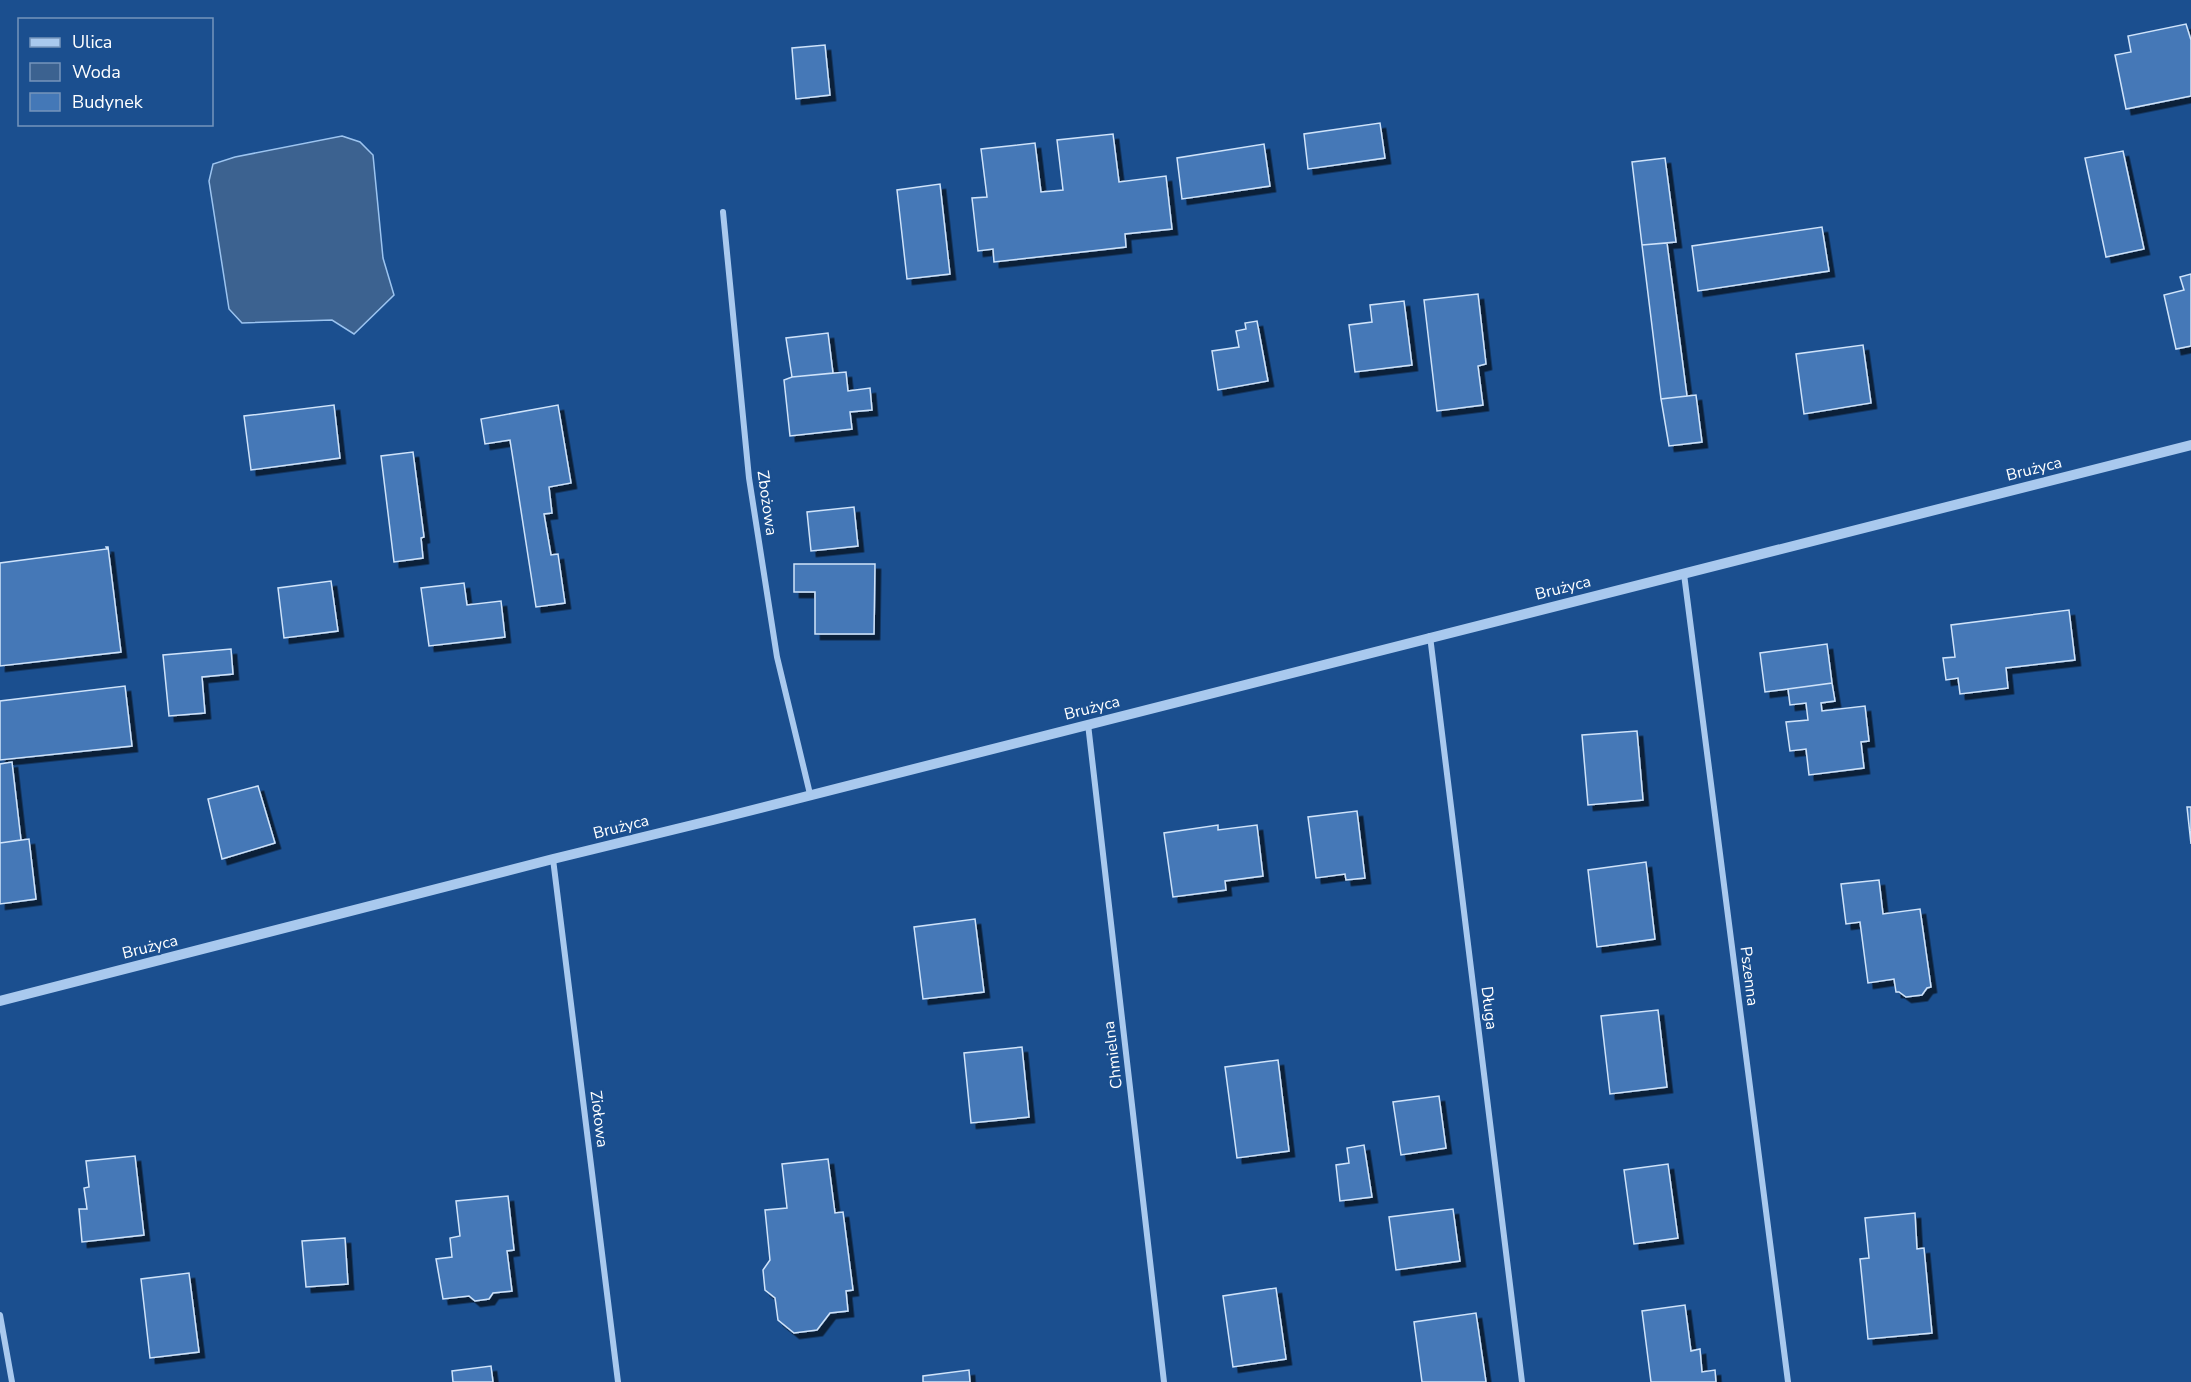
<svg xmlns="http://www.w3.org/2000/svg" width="2191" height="1382" viewBox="0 0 2191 1382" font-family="'Nunito Sans',sans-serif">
	<defs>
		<filter id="shadow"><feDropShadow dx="5.5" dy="5.5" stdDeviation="0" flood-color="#0009"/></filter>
	</defs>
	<rect width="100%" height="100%" fill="#1b4f8f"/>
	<path fill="#3c6290" stroke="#9cc4f0" stroke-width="1.5" d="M342,136L360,142L373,155L383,258L394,295L354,334L332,320L242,323L229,309L209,181L213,164L235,157Z"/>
	<path fill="#4478b7" stroke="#cfe3fa" stroke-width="1.5" filter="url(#shadow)" d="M2186,24L2191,40V96L2126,109L2115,55L2131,52L2128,36Z
		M825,45L830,95L796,99L792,48Z
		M1380,123L1385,158L1308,169L1304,134Z
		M1113,134L1119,182L1166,176L1172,229L1125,234L1126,247L994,262L993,249L978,251L972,198L987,197L981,149L1035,143L1041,192L1063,190L1057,140Z
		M1264,144L1270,186L1182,199L1177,158Z
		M2123,151L2144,249L2106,257L2085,158Z
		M1665,158L1676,242L1642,245L1632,162Z
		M940,184L950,274L907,279L897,190Z
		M1822,227L1829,271L1698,291L1692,246Z
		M1667,243L1687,396L1661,399L1642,245Z
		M2191,274V346L2176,349L2164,295L2184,290L2180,277Z
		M1478,294L1486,364L1478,366L1483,405L1437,411L1424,300Z
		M1404,301L1412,365L1355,372L1349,325L1372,322L1370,305Z
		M1257,321L1268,381L1218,390L1212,351L1239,347L1236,331L1246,329L1245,323Z
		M828,333L833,373L792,377L786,338Z
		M1863,345L1871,403L1804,414L1796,354Z
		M846,372L848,391L870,388L872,410L850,412L852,429L790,436L784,380L792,377Z
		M1696,395L1702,442L1669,446L1661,399Z
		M334,405L340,458L251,470L244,416Z
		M558,405L571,483L549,487L552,513L544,514L551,555L558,554L565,603L536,607L510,440L485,444L481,419Z
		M413,452L424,537L421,538L423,558L394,562L381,456Z
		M854,507L858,546L811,551L807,512Z
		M106,547H108L121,652L0,666V563L107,549Z
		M794,564H875L874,634H815V592H794Z
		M331,581L338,631L284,638L278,588Z
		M464,583L467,605L501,601L505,637L429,646L421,588Z
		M2069,610L2075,660L2006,668L2008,688L1960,694L1958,678L1946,680L1943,658L1955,657L1951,625Z
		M1827,644L1832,683L1765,692L1760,653Z
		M231,649L233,674L202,677L205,713L169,716L163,655Z
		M1832,683L1835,701L1821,703L1822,711L1865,706L1869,741L1861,742L1864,768L1809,775L1806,749L1790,751L1786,722L1808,720L1806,703L1790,705L1788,689Z
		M125,686L132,746L0,760V701Z
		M1637,731L1643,800L1588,805L1582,735Z
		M12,762L21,840L0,843V764Z
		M258,786L275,843L222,859L208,799Z
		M2187,807H2191V844Z
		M1357,811L1365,878L1346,880L1345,874L1316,878L1308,817Z
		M1218,825V830L1257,825L1263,876L1225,881L1226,890L1173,897L1164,833Z
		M29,839L36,899L0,904V843Z
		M1646,862L1655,939L1597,947L1588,870Z
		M1879,880L1883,914L1920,909L1931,987L1927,988L1922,995L1906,997L1899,992H1896L1894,979L1868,983L1860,922L1846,924L1841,884Z
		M975,919L984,992L923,999L914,927Z
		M1658,1010L1667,1087L1610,1094L1601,1016Z
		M1022,1047L1029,1117L971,1123L964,1053Z
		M1278,1060L1289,1151L1237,1158L1225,1067Z
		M1439,1096L1446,1148L1401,1155L1393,1102Z
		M1364,1145L1372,1197L1340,1201L1336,1165L1349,1163L1347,1148Z
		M135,1156L144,1235L82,1242L79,1209H87L84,1188L89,1187L86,1161Z
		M828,1159L835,1213L843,1212L853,1290L846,1291L848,1311L830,1313L817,1330L794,1333L778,1320L775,1298L765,1290L763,1270L770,1260L765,1210L787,1208L782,1164Z
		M1668,1164L1678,1238L1634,1244L1624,1170Z
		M508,1196L514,1250L507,1251L512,1291L493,1293L489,1299L475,1301L469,1296L443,1299L436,1259L452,1257L450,1238L460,1236L456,1201Z
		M1453,1209L1460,1261L1396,1270L1389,1217Z
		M1915,1213L1917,1249L1924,1248L1932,1333L1868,1339L1860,1259L1869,1258L1865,1218Z
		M345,1238L348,1284L306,1287L302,1241Z
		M189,1273L199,1352L150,1358L141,1279Z
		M1276,1288L1286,1359L1233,1367L1223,1296Z
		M1685,1305L1691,1351L1700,1349L1702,1372L1715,1370L1716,1382H1651L1642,1311Z
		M1476,1313L1486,1382H1422L1414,1322Z
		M491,1366L493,1382H453L452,1371Z
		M969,1370L970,1382H923V1376Z"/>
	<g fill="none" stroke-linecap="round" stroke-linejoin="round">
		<path stroke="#a9c9ee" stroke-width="6" d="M723,212L749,478L777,657L810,794
			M1684,574L1788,1382
			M1430,636L1522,1382
			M1088,724L1164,1382
			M553,859L618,1382
			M0,1315L12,1382"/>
		<path stroke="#a9c9ee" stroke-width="10" d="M0,1001L553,859L713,820L2191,445"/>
	</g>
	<g text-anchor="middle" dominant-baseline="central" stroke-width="4.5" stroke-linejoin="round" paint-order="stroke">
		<g font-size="16" fill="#fff" stroke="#1b4f8f">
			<text transform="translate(2034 469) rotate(-14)">Brużyca</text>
			<text transform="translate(767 503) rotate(82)">Zbożowa</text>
			<text transform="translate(1563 588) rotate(-14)">Brużyca</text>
			<text transform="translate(1092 708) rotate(-14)">Brużyca</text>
			<text transform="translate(621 827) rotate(-14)">Brużyca</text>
			<text transform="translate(150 947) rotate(-14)">Brużyca</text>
			<text transform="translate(1749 976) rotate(83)">Pszenna</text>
			<text transform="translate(1489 1008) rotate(83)">Długa</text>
			<text transform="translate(1113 1055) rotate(-97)">Chmielna</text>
			<text transform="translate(599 1119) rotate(83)">Ziołowa</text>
		</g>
	</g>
	<rect x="18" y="18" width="195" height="108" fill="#1b4f8f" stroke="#7695bc" stroke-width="1.5"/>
	<rect x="30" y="38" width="30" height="9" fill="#a9c9ee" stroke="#7695bc" stroke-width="1.5"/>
	<text x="72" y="48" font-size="18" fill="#ffffff">Ulica</text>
	<rect x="30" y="63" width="30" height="18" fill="#3c6290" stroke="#7695bc" stroke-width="1.5"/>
	<text x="72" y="78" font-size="18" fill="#ffffff">Woda</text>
	<rect x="30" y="93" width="30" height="18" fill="#4478b7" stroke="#7695bc" stroke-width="1.5"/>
	<text x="72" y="108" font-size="18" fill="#ffffff">Budynek</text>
</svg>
